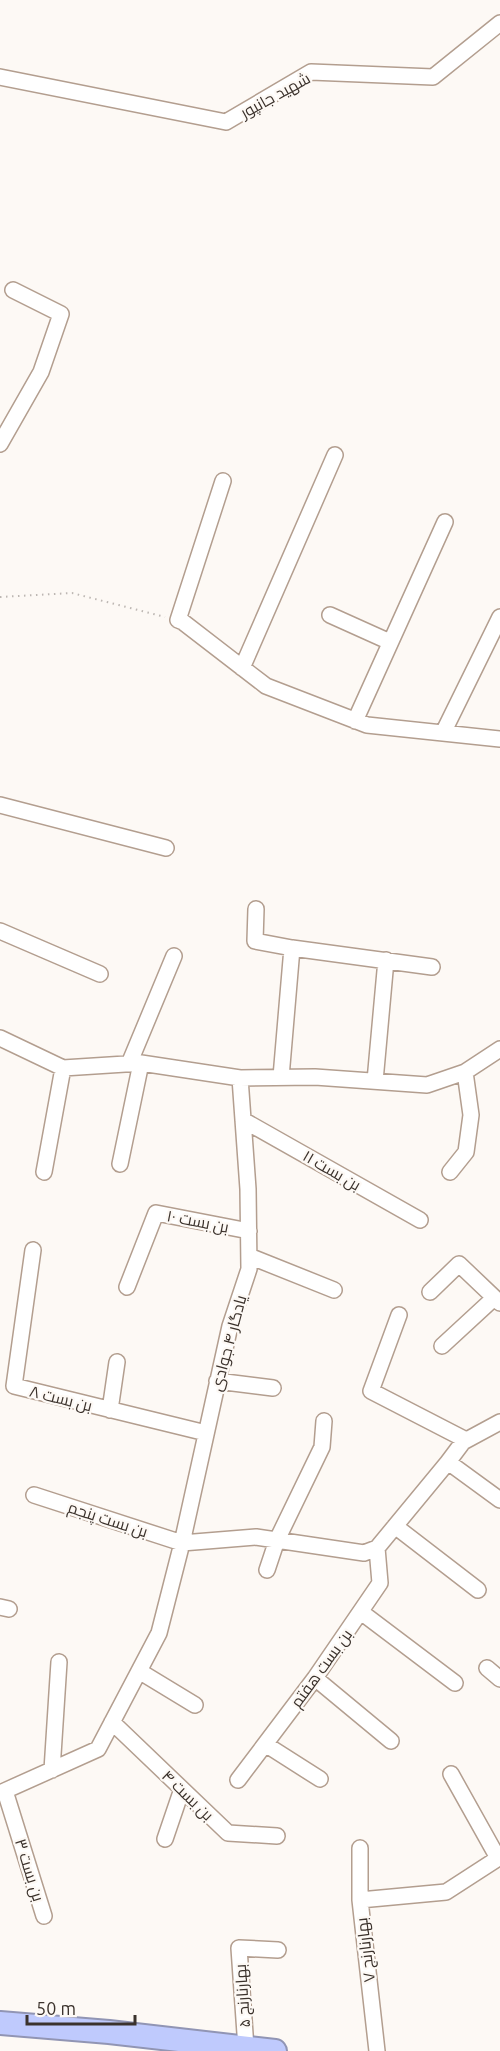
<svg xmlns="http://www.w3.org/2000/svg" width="500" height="2051" viewBox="0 0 500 2051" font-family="Ubuntu,Cairo,sans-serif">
	<rect width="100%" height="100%" fill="#fdf9f5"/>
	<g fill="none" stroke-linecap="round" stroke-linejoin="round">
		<defs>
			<path id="minor" d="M0,77L226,122L311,72L433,77L500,23
				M0,444L41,372L61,314L13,290
				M330,615L390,642
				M178,620L183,622L266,686L367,725L500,739
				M178,620L223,481
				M242,668L335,455
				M355,721L445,522
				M443,733L500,617
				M0,805L166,848
				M256,909L255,941L292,948L432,967
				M0,931L100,974
				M0,1038L63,1068L141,1063L240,1078
				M129,1064L174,956
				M281,1077L292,948
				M375,1081L386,960
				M243,1120L420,1220
				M120,1164L141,1063
				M44,1172L63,1068
				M450,1172L466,1152L471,1115L465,1072
				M33,1250L14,1386L206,1433
				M249,1256L334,1290
				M127,1287L156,1213L249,1231
				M430,1292L459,1264L500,1303
				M399,1315L371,1391L466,1440
				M442,1346L494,1298
				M217,1381L273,1388
				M110,1410L117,1362
				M500,1422L463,1442L448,1462L500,1500
				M34,1495L182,1543L256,1537L364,1553L377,1548L448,1462
				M395,1526L478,1590
				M267,1570L277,1540L322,1447L324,1421
				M0,1607L9,1609
				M361,1612L455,1683
				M487,1668L500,1679
				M139,1671L195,1705
				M315,1678L391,1741
				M112,1722L228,1833L277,1836
				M265,1744L320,1779
				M52,1770L59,1662
				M451,1774L498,1858
				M238,1780L315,1678L380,1583L377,1548
				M5,1791L44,1916
				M0,1793L98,1749L159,1633L182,1543L230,1326L249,1269L248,1189L240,1078L315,1077L427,1085L465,1072L500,1049
				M165,1839L182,1789
				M360,1848V1900L377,2051
				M360,1900L446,1892L500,1857
				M246,2048L239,1948L278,1950"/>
			<path id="highway" d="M0,2023L109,2032L275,2051"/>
		</defs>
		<use href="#minor" stroke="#b39e8f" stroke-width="18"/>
		<use href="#highway" stroke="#9195b4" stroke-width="26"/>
		<path stroke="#bdb7b3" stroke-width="2" stroke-dasharray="1.5 4.5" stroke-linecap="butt" d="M0,597L72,593L165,617"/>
		<use href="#minor" stroke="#fff" stroke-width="15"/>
		<use href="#highway" stroke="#bfcafd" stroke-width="22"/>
	</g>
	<g text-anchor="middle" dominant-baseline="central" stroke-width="4.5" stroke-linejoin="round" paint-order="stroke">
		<g font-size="16" fill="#3b322c" stroke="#fdf9f5">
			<text transform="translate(275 95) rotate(-29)">شهید جانپور</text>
			<text transform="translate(332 1170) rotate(30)">بن بست ۱۱</text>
			<text transform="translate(198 1221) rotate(11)">بن بست ۱۰</text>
			<text transform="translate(228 1343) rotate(-75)">یادگار ۴ جوادی</text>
			<text transform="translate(61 1398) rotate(14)">بن بست ۸</text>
			<text transform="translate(108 1519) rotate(18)">بن بست پنجم</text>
			<text transform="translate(321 1668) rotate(-54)">بن بست هفتم</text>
			<text transform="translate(188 1795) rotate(44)">بن بست ۴</text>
			<text transform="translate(30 1870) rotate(73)">بن بست ۳</text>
			<text transform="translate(365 1950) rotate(-97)">بهارنارنج ۷</text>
			<text transform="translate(242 1996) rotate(-94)">بهارنارنج ۵</text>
		</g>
	</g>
	<path d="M27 2015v9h108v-9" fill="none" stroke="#3b322c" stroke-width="3"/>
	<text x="36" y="2015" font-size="18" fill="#3b322c" stroke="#fdf9f5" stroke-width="4.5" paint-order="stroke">50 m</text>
</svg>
